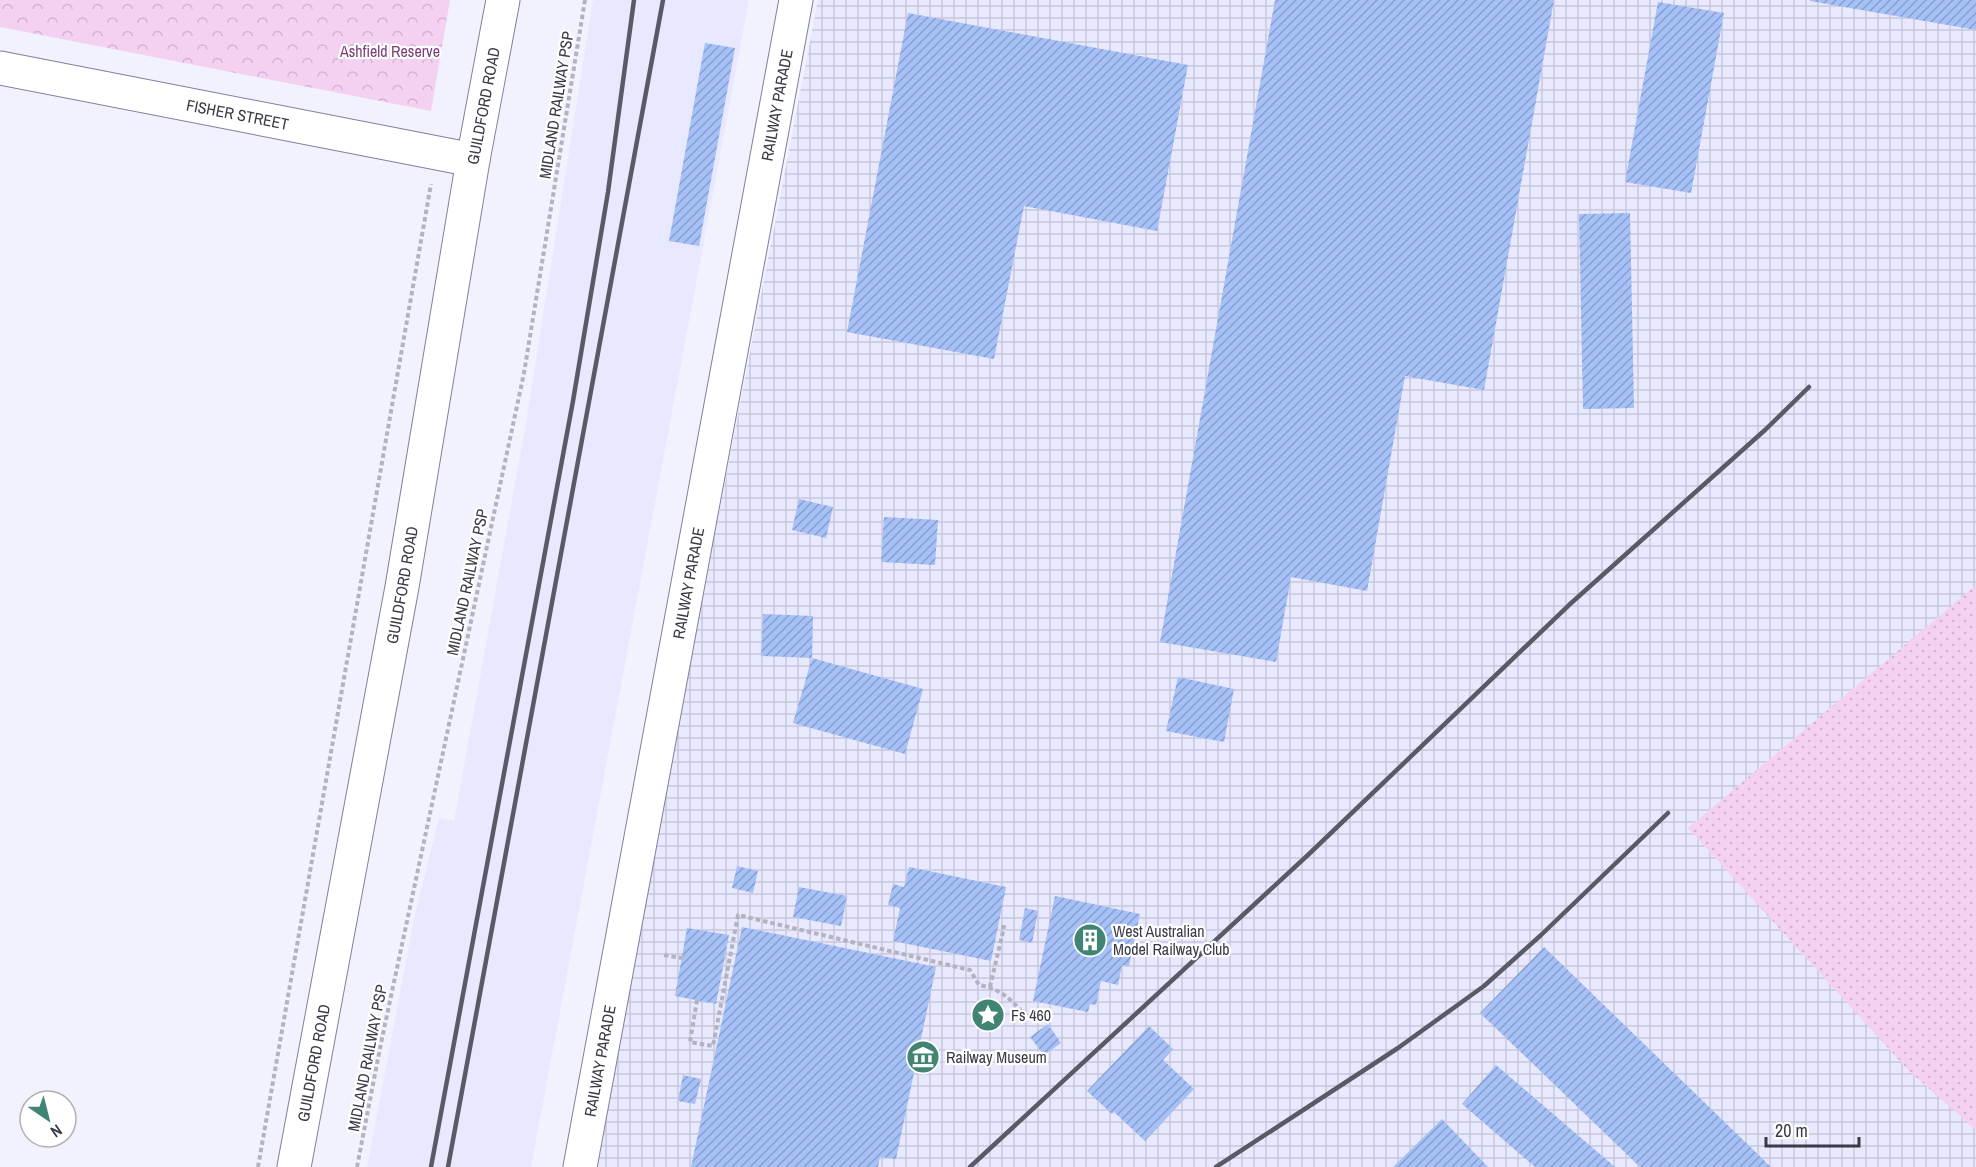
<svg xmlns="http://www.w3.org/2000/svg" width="1976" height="1167" viewBox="0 0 1976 1167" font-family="'Archivo Narrow',sans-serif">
	<defs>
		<pattern id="industrial-grid" width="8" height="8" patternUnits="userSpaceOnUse" patternTransform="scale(1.5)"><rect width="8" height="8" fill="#e8e8ff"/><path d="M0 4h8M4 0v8" fill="none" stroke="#c8c8dc"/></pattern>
		<pattern id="grass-dots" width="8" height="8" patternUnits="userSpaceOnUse" patternTransform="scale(1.5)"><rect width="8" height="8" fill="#f4d1f0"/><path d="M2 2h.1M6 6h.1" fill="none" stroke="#d2b4cf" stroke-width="1.8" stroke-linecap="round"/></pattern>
		<pattern id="forest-crowns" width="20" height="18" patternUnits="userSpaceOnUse" patternTransform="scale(1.5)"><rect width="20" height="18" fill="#f4d1f0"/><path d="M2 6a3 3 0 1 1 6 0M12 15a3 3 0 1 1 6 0" fill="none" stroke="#d2b4cf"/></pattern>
		<pattern id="building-hatch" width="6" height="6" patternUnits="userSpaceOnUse" patternTransform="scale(1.5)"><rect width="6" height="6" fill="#a6c1f8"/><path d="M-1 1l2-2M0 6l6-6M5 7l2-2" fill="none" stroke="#889ecb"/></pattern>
	</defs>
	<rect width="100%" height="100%" fill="#f2f2ff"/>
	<path fill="#e8e8ff" d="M593,0H749L531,1167H367L414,919L439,818L454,821L526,423Z"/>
	<path fill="url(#industrial-grid)" d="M818,0H1976V1167H593Z"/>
	<path fill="url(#grass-dots)" d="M1976,585V1130L1908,1070L1688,828Z"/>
	<path fill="url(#forest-crowns)" d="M0,0H450L431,111L0,27Z"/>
	<path fill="url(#building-hatch)" d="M1275,0H1554L1484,390L1405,376L1367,591L1291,577L1276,662L1160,642Z
		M1810,0H1976V30L1810,1Z
		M1658,2L1724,13L1691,193L1625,182Z
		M908,13L1188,65L1157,231L1024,206L994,359L847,332Z
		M705,43L735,48L699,246L669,241Z
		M1630,213L1634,408L1583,409L1579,214Z
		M799,499L833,507L826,538L792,530Z
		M884,517L938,520L935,565L881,562Z
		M763,614L813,616L812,658L761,656Z
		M812,658L923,689L905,754L793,723Z
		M1178,677L1234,689L1224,742L1166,731Z
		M737,866L758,871L753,893L732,888Z
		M909,867L1006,887L991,961L893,941L900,908L888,905L893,884L904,887Z
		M799,887L847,896L841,926L793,917Z
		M1055,896L1140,914L1129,966L1122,965L1118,985L1101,981L1096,1005L1090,1004L1088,1012L1033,1001Z
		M1025,908L1038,911L1032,943L1019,940Z
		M742,927L936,967L896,1159L880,1157L878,1167H691Z
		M687,928L729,935L716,1004L675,996Z
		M1544,947L1771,1167H1640L1480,1013Z
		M1048,1024L1061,1043L1044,1055L1030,1037Z
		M1149,1026L1173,1049L1163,1060L1194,1089L1145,1141L1114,1112L1112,1114L1087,1091Z
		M1496,1065L1615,1167H1535L1462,1104Z
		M683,1075L701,1079L695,1104L678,1101Z
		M1442,1119L1488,1167H1393Z"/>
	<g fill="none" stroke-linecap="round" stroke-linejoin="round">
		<defs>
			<g id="minor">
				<path id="s1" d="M0,68L473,160"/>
				<path id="s2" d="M580,1167L796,0"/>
			</g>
			<g id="highway">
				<path id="s3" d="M294,1167L402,587L473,160L503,0"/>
			</g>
		</defs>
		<use href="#minor" stroke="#807f9b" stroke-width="35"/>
		<use href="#highway" stroke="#807f9b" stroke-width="35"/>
		<path stroke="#b3b3c0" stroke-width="4" stroke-dasharray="4.5 3" stroke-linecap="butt" d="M664,955L682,958
			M990,987L1004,927H998
			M697,1000L690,1042L713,1046L738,915L970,970L979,985C998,988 1010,998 1022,1012
			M258,1167L431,184
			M357,1167L381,1043L524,373L585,0"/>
		<use href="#minor" stroke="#fff" stroke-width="33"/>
		<use href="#highway" stroke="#fff" stroke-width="33"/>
		<path stroke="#5a5a67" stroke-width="4.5" d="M431,1167L573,401L608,192L634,0
			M448,1167L663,0
			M970,1167L1309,854L1569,605L1765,430L1809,387
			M1216,1167L1398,1048L1484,986L1540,936L1668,813"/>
	</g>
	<defs>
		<symbol id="building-disc" viewBox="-11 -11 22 22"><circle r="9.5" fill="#428474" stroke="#fff"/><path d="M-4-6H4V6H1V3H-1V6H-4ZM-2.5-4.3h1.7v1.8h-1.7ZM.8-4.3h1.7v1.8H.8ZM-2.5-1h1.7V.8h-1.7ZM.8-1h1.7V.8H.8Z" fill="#fff"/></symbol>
		<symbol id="sight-disc" viewBox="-11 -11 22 22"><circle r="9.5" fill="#428474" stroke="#fff"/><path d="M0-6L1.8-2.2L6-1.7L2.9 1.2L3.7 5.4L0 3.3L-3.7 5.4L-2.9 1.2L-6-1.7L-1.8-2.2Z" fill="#fff"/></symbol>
		<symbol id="museum-disc" viewBox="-11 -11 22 22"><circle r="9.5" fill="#428474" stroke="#fff"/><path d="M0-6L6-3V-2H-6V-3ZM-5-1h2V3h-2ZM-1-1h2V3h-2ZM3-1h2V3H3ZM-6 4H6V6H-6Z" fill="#fff"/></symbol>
	</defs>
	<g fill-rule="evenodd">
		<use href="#building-disc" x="1071" y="921" width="38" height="38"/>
		<use href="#sight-disc" x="969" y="996" width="38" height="38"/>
		<use href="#museum-disc" x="904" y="1038" width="38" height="38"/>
	</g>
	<g text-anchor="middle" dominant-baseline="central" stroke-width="4.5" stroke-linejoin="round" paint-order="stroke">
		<g font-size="16" fill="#7a3e76" stroke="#fff">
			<text x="390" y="51">Ashfield Reserve</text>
		</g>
		<g font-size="16" fill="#3a3a46" stroke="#fff">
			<text stroke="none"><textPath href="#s3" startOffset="1078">GUILDFORD ROAD</textPath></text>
			<text transform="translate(556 105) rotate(-81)">MIDLAND RAILWAY PSP</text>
			<text stroke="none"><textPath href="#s2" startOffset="1080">RAILWAY PARADE</textPath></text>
			<text stroke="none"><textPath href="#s1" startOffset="242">FISHER STREET</textPath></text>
			<text transform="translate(467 582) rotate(-78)">MIDLAND RAILWAY PSP</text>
			<text stroke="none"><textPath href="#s3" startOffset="592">GUILDFORD ROAD</textPath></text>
			<text stroke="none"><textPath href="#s2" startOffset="594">RAILWAY PARADE</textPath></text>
			<text transform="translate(367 1058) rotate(-79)">MIDLAND RAILWAY PSP</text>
			<text stroke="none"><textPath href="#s2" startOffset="108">RAILWAY PARADE</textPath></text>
			<text stroke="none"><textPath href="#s3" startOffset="106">GUILDFORD ROAD</textPath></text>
		</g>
		<g font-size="16" fill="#3a3a46" stroke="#fff" text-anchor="start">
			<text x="1113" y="931">West Australian<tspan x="1113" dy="18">Model Railway Club</tspan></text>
			<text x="1011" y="1015">Fs 460</text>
			<text x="946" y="1057">Railway Museum</text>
		</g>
	</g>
	<g transform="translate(48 1119) rotate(145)"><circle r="28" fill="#ffffff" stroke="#b0b0b5" stroke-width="1.5"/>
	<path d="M0-4.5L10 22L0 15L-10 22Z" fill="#428474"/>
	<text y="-9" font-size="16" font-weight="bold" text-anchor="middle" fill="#3a3a46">N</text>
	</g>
	<path d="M1766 1137v9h93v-9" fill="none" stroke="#3a3a46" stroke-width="3"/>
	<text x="1775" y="1137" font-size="18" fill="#3a3a46" stroke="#ffffff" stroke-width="4.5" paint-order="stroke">20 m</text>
</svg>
